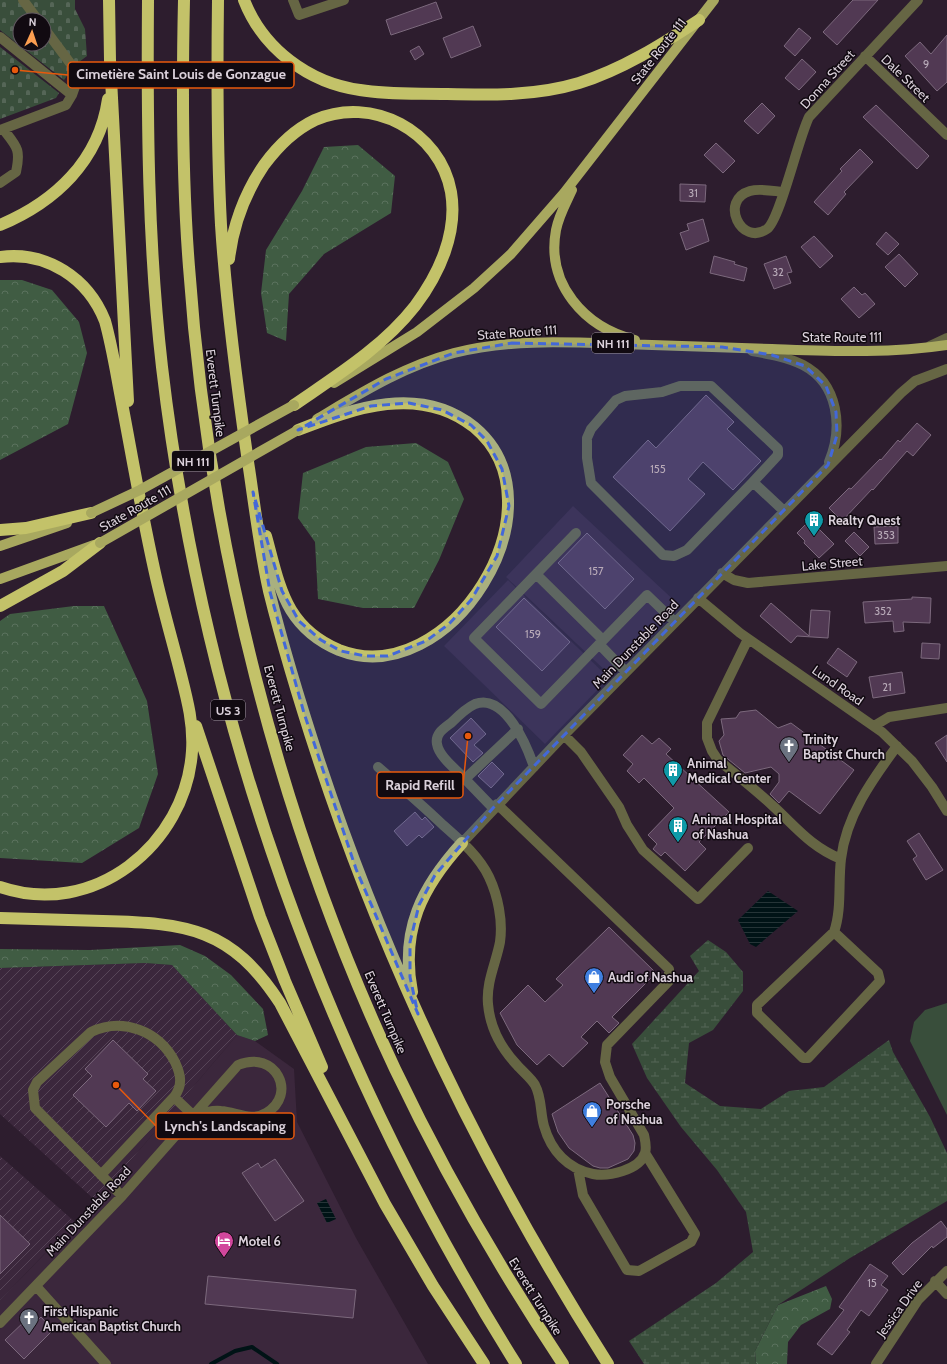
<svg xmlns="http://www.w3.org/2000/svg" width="947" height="1364" viewBox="0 0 947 1364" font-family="Cabin,sans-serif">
	<defs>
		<pattern id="industrial-furrows" width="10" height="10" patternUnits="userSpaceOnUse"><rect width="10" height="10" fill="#3b273c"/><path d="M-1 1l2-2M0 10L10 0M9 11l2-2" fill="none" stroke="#574558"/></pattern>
		<pattern id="forest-crowns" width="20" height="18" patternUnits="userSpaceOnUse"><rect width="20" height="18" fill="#405c43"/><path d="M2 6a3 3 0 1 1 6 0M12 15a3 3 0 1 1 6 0" fill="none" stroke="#5b725e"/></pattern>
		<pattern id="wetland-marsh" width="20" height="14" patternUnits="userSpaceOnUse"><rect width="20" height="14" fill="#394e3b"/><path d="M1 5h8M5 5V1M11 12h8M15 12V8" fill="none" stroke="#556657"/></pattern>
		<pattern id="cemetery-stones" width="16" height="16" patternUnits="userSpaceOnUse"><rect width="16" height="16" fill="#394e3b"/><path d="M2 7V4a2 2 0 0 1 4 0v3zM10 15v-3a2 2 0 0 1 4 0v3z" fill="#556657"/></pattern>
		<pattern id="water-rules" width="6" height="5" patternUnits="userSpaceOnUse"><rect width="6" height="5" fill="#001316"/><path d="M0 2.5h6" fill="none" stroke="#253437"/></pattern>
	</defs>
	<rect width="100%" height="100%" fill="#2d1d2e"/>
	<path fill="#3b273c" d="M573,506L679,605L611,676L506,577Z
		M508,580L609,678L545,744L444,646Z
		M237,1035L255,1041L294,1069L297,1122L356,1238L428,1364H0V1300L96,1201Z"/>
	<path fill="url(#industrial-furrows)" d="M145,963L172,965L237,1035L96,1201L0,1114V968Z
		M0,1156L75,1222L0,1300Z"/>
	<path fill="#394e3b" d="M947,1003V1115L910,1041L914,1022L925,1010Z"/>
	<path fill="url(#forest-crowns)" d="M358,145L395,176L391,213L324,254L289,294L286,341L267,333L261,293L266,250L302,191L324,147Z
		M0,280H22L52,290L79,322L87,353L68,424L0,460Z
		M416,443L448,462L464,499L439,560L414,608H363L318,599L315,542L298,518L303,473L366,447Z
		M74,606H104L147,701L158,774L139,828L82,863L0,858V621L10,614Z
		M180,945L205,956L231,975L263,1009L268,1035L255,1041L237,1035L172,965L145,963L0,968V949L90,950Z
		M826,1286L832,1299L830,1309L801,1325L788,1342L787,1364H756L755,1351L778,1305Z"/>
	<path fill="url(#wetland-marsh)" d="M708,940L726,952L743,972V991L713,1030L689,1043L685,1083L720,1106L761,1109L789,1091L824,1087L889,1040L893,1052L930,1117L947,1153V1201L850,1258L778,1305L755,1351L756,1364H644L629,1341L716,1283L753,1252L746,1212L717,1170L681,1127L647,1078L632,1044L699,971L690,956Z"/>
	<path fill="url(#cemetery-stones)" fill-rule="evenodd" d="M0,0H75V9L85,29L87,56L75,65L64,80L0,30ZM20,20H44V44H20Z
		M0,47L59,93L56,98L0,119Z"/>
	<path fill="url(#water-rules)" d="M768,891L798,911L756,947L750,944L738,920Z
		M326,1199L336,1219L327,1223L317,1203Z"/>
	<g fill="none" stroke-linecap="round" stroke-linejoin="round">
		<path stroke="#001316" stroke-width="4" d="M211,1364L235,1351L252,1347L277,1364"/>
	</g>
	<path fill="#513953" stroke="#7c697d" d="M853,0H878L837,45L823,32Z
		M436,2L442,18L391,35L386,20Z
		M473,26L481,46L451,58L443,38Z
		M799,28L811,38L795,56L784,46Z
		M947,35V82L937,91L905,56L920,42L931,54Z
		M419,46L424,54L415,60L410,51Z
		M802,59L816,72L799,90L785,78Z
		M762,103L775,116L758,134L744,121Z
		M876,105L929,156L917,169L863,117Z
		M716,143L735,161L723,173L704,155Z
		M860,149L873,162L844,192L846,194L828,215L814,202L842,171L840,169Z
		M680,184L706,185L705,202L680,201Z
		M703,219L709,241L686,250L680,233L689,230L687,224Z
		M886,232L899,244L888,255L876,244Z
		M814,236L833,256L820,268L801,247Z
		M899,254L918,274L905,287L885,267Z
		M714,256L735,262L734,264L747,268L744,281L710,273Z
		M786,256L792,272L787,273L791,283L774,289L764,264Z
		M854,287L862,295L865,293L875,304L859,318L841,299Z
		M706,395L734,422L727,429L761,461L733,490L703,462L688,479L705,494L670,531L613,477L648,440L656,448Z
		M917,423L931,435L913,456L907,451L873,490L872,489L842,521L829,508L849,488L851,489L880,459L881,460L898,440L900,442Z
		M810,520L834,544L819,558L804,543L805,541L797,533Z
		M898,526V543L875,544L874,527Z
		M854,532L869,547L860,556L845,541Z
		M587,533L634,579L605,609L558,563Z
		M912,597L931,598L930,623L903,622L904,631L894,632L893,621L865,623L863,602L912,599Z
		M524,598L570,642L542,671L496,627Z
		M771,603L809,636L811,610L830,611L828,638L797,636L791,643L760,616Z
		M922,643L940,644L939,659L921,658Z
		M838,648L857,662L847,677L827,663Z
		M902,672L905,693L873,698L869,677Z
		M756,710L778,728L791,723L854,770L820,814L789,791L779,803L770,794L779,782V774L771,767L745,773L723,755L719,741L724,735L721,719L736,718L740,712Z
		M471,718L486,734L474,745L483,753L473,762L450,738Z
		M642,735L652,744L659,738L671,749L666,754L729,812L699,842L706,849L685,871L665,852L661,856L653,849L657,844L648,835L674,808L644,778L639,783L627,771L633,764L623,755Z
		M947,735V762L935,743Z
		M492,762L504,774L491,788L478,776Z
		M415,812L422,820L425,817L434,827L422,838L419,835L407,846L394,831Z
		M919,833L943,870L926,880L913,859L917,856L907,841Z
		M609,927L656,973L612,1017L619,1023L609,1033L597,1021L581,1037L588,1043L563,1067L549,1054L537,1065L517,1045L500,1013L528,985L545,1002L563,985L556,979Z
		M113,1040L148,1074L143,1079L156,1091L137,1111L129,1103L106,1127L73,1095L92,1076L85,1069Z
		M600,1083L633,1135L635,1143L634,1151L628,1159L608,1168H600L593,1166L569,1148L558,1132L552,1114Z
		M275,1159L304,1201L275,1221L242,1173L258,1163L261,1168Z
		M0,1215L30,1244L0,1274Z
		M941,1221L947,1229V1237L933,1248L932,1246L903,1275L892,1263L912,1243Z
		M870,1264L888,1276L881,1285L888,1290L869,1316L861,1310L847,1330L850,1332L832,1355L817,1344L844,1310L839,1307Z
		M208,1276L356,1290L353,1318L205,1304Z
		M41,1317L53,1330L24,1359L5,1340L28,1318L34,1324Z"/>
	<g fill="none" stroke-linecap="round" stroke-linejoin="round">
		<path stroke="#664" stroke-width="10" d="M23,0L38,20
			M293,0L299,15L344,0
			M0,37L72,95
			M865,56L947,135
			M0,130L66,105L72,95L79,75L44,28
			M0,183L16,172C21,149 17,147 3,129
			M783,192C773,191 760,188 750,191C719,200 741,247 767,229C780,220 798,139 809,117L918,0
			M930,346L947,338
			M752,351C769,354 787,357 803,365C839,384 843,428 829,462
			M753,482L778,455V449L711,386H680L662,392L625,396L616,400L591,429L587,438V458L591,483L663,555L674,556L687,550L753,482L784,511
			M576,533L474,638L541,704L647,595L675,622
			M722,573L734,580L748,583L947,566
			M536,574L603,640
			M698,598L740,633L882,732L912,761L932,787L947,811
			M748,639L707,723V738L712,751L718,760C737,775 756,790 773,806C796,827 811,847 841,859
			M599,644L626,672
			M874,726L889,717L947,708
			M564,735L581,752L619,807L627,825L643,850L698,899L748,848
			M378,767C400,786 422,805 443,825C460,840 479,856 489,877C498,896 503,921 500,942C496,963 486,982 488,1004C490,1028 500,1047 517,1065C522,1071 531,1078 535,1085C542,1098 540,1112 544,1126C551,1151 568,1169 593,1174C608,1177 640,1170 645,1153C647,1147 645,1140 644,1135L610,1077L605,1062L607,1045L669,981V969L497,804
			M465,779C457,770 439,757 437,744C435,734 443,729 451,723C458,716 466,708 475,704C505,693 527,746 534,767
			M493,808L465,779L518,729
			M462,843L564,735L901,393L915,381L947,369
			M834,932L757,1005V1013L803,1058H808L880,981L878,973L834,932C842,909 838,883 841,859C846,816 872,780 897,746
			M578,1169L583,1195L627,1270L639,1271L691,1242L695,1234L645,1153
			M101,1175L174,1097
			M122,1196L35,1108L33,1090L37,1082L91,1032C123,1017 159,1031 175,1062C181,1075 183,1085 174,1097L194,1116
			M935,1281L947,1294
			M36,1286L106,1364
			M0,1323L122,1196L238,1065C276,1049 298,1095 266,1113C252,1122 236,1112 221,1111C211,1110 203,1113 194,1116
			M876,1364L918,1300L947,1271"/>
		<path stroke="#a8a85f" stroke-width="10" d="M572,190C566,203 559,215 556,230C546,284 584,327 635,340
			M334,383L417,332L474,288L511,254L564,193L714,0
			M317,419C361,393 404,366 454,353C509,339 566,342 622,344C672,346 722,347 772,349C830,351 889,354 947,345
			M0,546L67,523
			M0,579L94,545"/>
		<path stroke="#c3c269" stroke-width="12" d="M109,0L110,60L128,401
			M148,0C147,123 148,245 162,367C204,724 326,1060 516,1364
			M184,0C182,89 182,178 189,267C208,540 279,822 395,1069C444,1172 500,1269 563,1364
			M218,0C217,75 217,150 221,225C226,302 236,378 247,455C254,500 259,546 269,591C283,647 300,703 318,758C388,971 487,1174 608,1364
			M244,0C263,49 309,83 360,90C389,95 419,93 447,94C492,95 536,96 579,83C623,69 661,45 699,20
			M0,225C55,202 99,161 108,99
			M0,257C47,251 88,278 105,321C112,346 116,372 121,398C132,456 142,515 155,573C162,605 171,636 179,667C186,695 194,722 192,751C186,845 93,919 0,887
			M229,259C233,225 245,193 264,165C278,146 294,130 315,120C372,95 440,131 451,192C458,233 439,274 415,306C383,347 336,376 294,405
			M0,530L26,528L91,513
			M266,536C273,561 278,588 291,610C302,628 320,642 339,650C449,693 568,505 474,427C420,384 354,408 298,430
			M0,606L63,571L100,543
			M196,726L260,917L285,981L322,1067
			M0,918C34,919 69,920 103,921C187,923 231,928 280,1003L385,1204L433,1286L484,1364
			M412,992C400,930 422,887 462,843"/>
		<path stroke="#a8a85f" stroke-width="10" d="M91,513L140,490L294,405
			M100,543L298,430"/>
	</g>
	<path fill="#4368d8" fill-opacity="0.2" stroke="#4368d8" stroke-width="3" stroke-dasharray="8 5" stroke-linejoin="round" d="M512,343L722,347L772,355L805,366L826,386L836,412L837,435L828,465L493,808L435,875L419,905L410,942V977L418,1014L356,869L304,713L270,592L253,492L282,591L299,621L321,640L341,651L365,656H388L426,641L449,624L471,600L497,556L509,506L502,469L487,441L471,425L442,410L409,403L371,406L298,430L386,379L454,353Z"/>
	<defs>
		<symbol id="building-pin" viewBox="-11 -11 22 30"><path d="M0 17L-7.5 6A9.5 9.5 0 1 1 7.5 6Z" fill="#0f9aa8" stroke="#110a11"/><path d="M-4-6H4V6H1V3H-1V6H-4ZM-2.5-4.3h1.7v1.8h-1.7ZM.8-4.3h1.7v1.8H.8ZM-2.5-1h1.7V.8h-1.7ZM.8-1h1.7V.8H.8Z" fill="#fff"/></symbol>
		<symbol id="church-pin" viewBox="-11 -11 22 30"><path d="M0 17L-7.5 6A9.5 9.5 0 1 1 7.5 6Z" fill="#6b7280" stroke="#110a11"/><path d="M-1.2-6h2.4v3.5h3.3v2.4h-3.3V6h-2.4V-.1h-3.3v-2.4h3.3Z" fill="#fff"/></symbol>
		<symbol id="shop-pin" viewBox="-11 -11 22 30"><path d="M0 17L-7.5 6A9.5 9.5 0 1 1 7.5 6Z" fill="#3f7fe0" stroke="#110a11"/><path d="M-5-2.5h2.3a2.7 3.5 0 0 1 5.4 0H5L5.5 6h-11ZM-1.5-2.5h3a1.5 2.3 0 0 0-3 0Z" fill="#fff"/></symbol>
		<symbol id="hotel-pin" viewBox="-11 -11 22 30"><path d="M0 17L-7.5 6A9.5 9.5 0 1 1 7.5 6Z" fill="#d1479c" stroke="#110a11"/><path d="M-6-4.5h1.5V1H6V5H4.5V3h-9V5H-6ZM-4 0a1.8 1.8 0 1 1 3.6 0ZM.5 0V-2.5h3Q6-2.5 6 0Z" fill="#fff"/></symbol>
	</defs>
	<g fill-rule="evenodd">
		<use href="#building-pin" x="803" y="509" width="22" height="30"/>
		<use href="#church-pin" x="778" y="735" width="22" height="30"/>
		<use href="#building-pin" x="662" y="759" width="22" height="30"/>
		<use href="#building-pin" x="667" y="815" width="22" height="30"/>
		<use href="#shop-pin" x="583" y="966" width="22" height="30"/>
		<use href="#shop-pin" x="581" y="1100" width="22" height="30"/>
		<use href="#hotel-pin" x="213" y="1230" width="22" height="30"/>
		<use href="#church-pin" x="18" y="1307" width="22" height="30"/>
	</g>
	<g text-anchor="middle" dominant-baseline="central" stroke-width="3" stroke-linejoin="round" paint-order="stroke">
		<g font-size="11" fill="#b8aab8">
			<text x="926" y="64">9</text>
			<text x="693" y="193">31</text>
			<text x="778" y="272">32</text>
			<text x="658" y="469">155</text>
			<text x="886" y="535">353</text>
			<text x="596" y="571">157</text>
			<text x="883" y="611">352</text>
			<text x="533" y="634">159</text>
			<text x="887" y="687">21</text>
			<text x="872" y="1283">15</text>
		</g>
		<g fill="#110a11" stroke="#9e959e" stroke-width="1">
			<rect x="592" y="333" width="42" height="20" rx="3"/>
			<rect x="172" y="451" width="42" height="20" rx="3"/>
			<rect x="211" y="700" width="34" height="20" rx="3"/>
		</g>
		<g font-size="12" font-weight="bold" fill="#dad0da">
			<text x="613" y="343">NH 111</text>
			<text x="193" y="461">NH 111</text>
			<text x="228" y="710">US 3</text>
		</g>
		<g font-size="13" fill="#dad0da" stroke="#110a11">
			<text transform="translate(658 51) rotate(-52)">State Route 111</text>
			<text transform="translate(906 78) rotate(44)">Dale Street</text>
			<text transform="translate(827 79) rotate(-48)">Donna Street</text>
			<text transform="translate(517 332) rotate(-4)">State Route 111</text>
			<text x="842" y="337">State Route 111</text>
			<text transform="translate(216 393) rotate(83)">Everett Turnpike</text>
			<text transform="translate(135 508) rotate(-30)">State Route 111</text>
			<text transform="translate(832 563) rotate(-5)">Lake Street</text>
			<text transform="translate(635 644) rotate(-46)">Main Dunstable Road</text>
			<text transform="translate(838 685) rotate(35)">Lund Road</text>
			<text transform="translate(280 708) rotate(75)">Everett Turnpike</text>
			<text transform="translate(386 1012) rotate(67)">Everett Turnpike</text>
			<text transform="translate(88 1211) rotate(-47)">Main Dunstable Road</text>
			<text transform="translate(536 1296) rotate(58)">Everett Turnpike</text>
			<text transform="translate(899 1308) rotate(-54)">Jessica Drive</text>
		</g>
		<g font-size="13" font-weight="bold" fill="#dad0da" stroke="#110a11" text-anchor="start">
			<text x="828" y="520">Realty Quest</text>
			<text x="803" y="739">Trinity<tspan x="803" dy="15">Baptist Church</tspan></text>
			<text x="687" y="763">Animal<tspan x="687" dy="15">Medical Center</tspan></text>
			<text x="692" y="819">Animal Hospital<tspan x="692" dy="15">of Nashua</tspan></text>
			<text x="608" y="977">Audi of Nashua</text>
			<text x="606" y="1104">Porsche<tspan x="606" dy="15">of Nashua</tspan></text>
			<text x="238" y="1241">Motel 6</text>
			<text x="43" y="1311">First Hispanic<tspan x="43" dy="15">American Baptist Church</tspan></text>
		</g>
	</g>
	<path fill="none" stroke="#e8590c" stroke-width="1.5" d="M15 70L68 75M468 736L463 785M116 1085L156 1126"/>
	<g fill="#e8590c" stroke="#110a11" stroke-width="1.5">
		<circle cx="15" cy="70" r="4"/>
		<circle cx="468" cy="736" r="4"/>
		<circle cx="116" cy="1085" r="4"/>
	</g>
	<g fill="#110a11" stroke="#e8590c" stroke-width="1.5">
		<rect x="68" y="62" width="226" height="26" rx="4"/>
		<rect x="377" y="772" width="86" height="26" rx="4"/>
		<rect x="156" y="1113" width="138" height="26" rx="4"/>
	</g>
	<g font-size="14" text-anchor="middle" font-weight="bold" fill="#dad0da">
		<text x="181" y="79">Cimetière Saint Louis de Gonzague</text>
		<text x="420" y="790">Rapid Refill</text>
		<text x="225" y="1131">Lynch's Landscaping</text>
	</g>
	<g transform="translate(32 32) rotate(3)"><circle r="19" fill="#110a11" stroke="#615961"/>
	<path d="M0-3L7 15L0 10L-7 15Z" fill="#fb9e51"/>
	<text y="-6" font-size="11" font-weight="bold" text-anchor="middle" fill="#dad0da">N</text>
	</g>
</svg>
